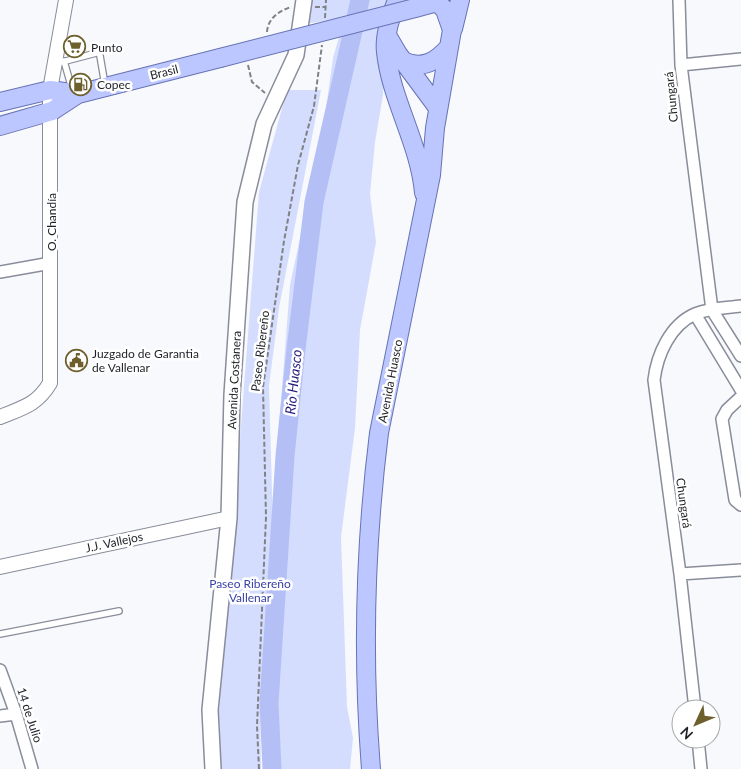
<svg xmlns="http://www.w3.org/2000/svg" width="741" height="769" viewBox="0 0 741 769" font-family="Lato,sans-serif">
	<rect width="100%" height="100%" fill="#f8f9fc"/>
	<path fill="#d4ddfe" d="M309,0H391L385,47L383,95L375,142L370,194L376,242L360,330L355,428L341,537L347,707L353,738L350,769H275L270,726V621L260,712L261,769H220L219,711L259,192L287,90H321L279,308L269,386L274,561L283,557L286,473L276,465L290,285L323,130L333,58L341,30L334,19L306,24Z"/>
	<g fill="none" stroke-linecap="round" stroke-linejoin="round">
		<path stroke="#b3bff5" stroke-width="19" d="M272,769L269,703L285,456L296,349L314,202L360,0"/>
		<defs>
			<path id="service" d="M99,50L105,85
				M64,61L70,82L77,87
				M62,62L100,52
				M0,634L119,611"/>
			<path id="minor" d="M679,0L681,65L712,310L741,356
				M681,65L741,59
				M0,272L51,263
				M695,314L741,390
				M741,397L727,410L722,419L735,500L741,505
				M680,574L741,570
				M0,670L16,714L32,769
				M695,709L680,574L654,380C657,355 670,325 695,314C709,308 726,308 741,306
				M0,716L16,714
				M698,739L701,769"/>
			<path id="tertiary" d="M0,417C22,408 37,405 50,383V90L66,0
				M0,567L229,518"/>
			<path id="secondary" d="M213,769L210,710L229,518L232,395L245,202L264,124L296,55L304,0"/>
			<path id="primary" d="M397,0C391,16 384,35 386,52C391,100 420,144 424,193
				M453,29L460,0
				M388,37L398,54L438,108
				M403,61C422,70 436,62 449,47
				M0,102L50,90L78,94
				M0,126L52,111L78,94L220,58
				M371,769C362,656 365,545 379,433L431,175L435,128L452,30L445,10L437,2L415,8"/>
		</defs>
		<use href="#service" stroke="#898d9b" stroke-width="8"/>
		<use href="#minor" stroke="#898d9b" stroke-width="14"/>
		<use href="#tertiary" stroke="#898d9b" stroke-width="16"/>
		<use href="#secondary" stroke="#898d9b" stroke-width="18"/>
		<use href="#primary" stroke="#6773b3" stroke-width="20"/>
		<path stroke="#808286" stroke-width="2" stroke-dasharray="5 2.5" stroke-linecap="butt" d="M315,7H325
			M325,18L326,0
			M267,32C268,18 279,11 291,7
			M248,65L252,82L265,93
			M259,769L257,726L266,517L263,387L284,241L298,165L314,106L322,45"/>
		<use href="#service" stroke="#fff" stroke-width="5.5"/>
		<use href="#minor" stroke="#fff" stroke-width="11"/>
		<use href="#tertiary" stroke="#fff" stroke-width="14"/>
		<use href="#secondary" stroke="#fff" stroke-width="15"/>
		<use href="#primary" stroke="#bcc6ff" stroke-width="18"/>
		<defs>
			<path id="primary-bridge" d="M220,58L415,8"/>
		</defs>
		<use href="#primary-bridge" stroke="#6773b3" stroke-width="20" stroke-linecap="butt"/>
		<use href="#primary-bridge" stroke="#bcc6ff" stroke-width="18"/>
	</g>
	<defs>
		<symbol id="supermarket-ring" viewBox="-11 -11 22 22"><circle r="9.5" fill="#fff" stroke="#6d602d" stroke-width="1.5"/><path d="M-6-5.5h2.5l.6 2H6L4.5 2H-2.5L-4.4-4H-6ZM-1.5 3.2a1.3 1.3 0 1 0 .1 0ZM3 3.2a1.3 1.3 0 1 0 .1 0Z" fill="#6d602d"/></symbol>
		<symbol id="fuel-ring" viewBox="-11 -11 22 22"><circle r="9.5" fill="#fff" stroke="#6d602d" stroke-width="1.5"/><path d="M-5.5-6h7V0h2V4h1.3V-2.5L3-4.5l.8-.8L6-3V5H2.5V1h-1V6h-7ZM-4.2-4.7v3.2H.2V-4.7Z" fill="#6d602d"/></symbol>
		<symbol id="civic-ring" viewBox="-11 -11 22 22"><circle r="9.5" fill="#fff" stroke="#6d602d" stroke-width="1.5"/><path d="M-.6-6.5H3V-4.5H.6V-3L4-1V1h2V6H-6V1h2V-1L-.6-3ZM-1.2 2.5V6h2.4V2.5Z" fill="#6d602d"/></symbol>
	</defs>
	<g fill-rule="evenodd">
		<use href="#supermarket-ring" x="62" y="34" width="25" height="25"/>
		<use href="#fuel-ring" x="68" y="72" width="25" height="25"/>
		<use href="#civic-ring" x="64" y="348" width="25" height="25"/>
	</g>
	<g text-anchor="middle" dominant-baseline="central" stroke-width="5" stroke-linejoin="round" paint-order="stroke">
		<g font-size="12" fill="#1e2025" stroke="#fff" text-anchor="start">
			<text x="91" y="47">Punto</text>
			<text x="97" y="84">Copec</text>
			<text x="92" y="353">Juzgado de Garantia<tspan x="92" dy="14">de Vallenar</tspan></text>
		</g>
		<g font-size="12" fill="#1e2025" stroke="#fff">
			<text transform="translate(164 72) rotate(-14)">Brasil</text>
			<text transform="translate(671 97) rotate(-96)">Chungará</text>
			<text transform="translate(51 222) rotate(-90)">O. Chandía</text>
			<text transform="translate(260 351) rotate(-83)">Paseo Ribereño</text>
			<text transform="translate(234 380) rotate(-87)">Avenida Costanera</text>
			<text transform="translate(390 381) rotate(-79)">Avenida Huasco</text>
			<text transform="translate(684 503) rotate(82)">Chungará</text>
			<text transform="translate(114 542) rotate(-12)">J.J. Vallejos</text>
			<text transform="translate(30 715) rotate(72)">14 de Julio</text>
		</g>
		<g font-size="12" fill="#3a42a6" stroke="#fff">
			<text x="250" y="583">Paseo Ribereño<tspan x="250" dy="14">Vallenar</tspan></text>
		</g>
		<g font-size="14" font-style="italic" fill="#1f197d" stroke="#fff">
			<text transform="translate(293 382) rotate(-84)">Río Huasco</text>
		</g>
	</g>
	<g transform="translate(696 724) rotate(226)"><circle r="24" fill="#ffffff" stroke="#a5a6a8"/>
	<path d="M0-4L9 19L0 12L-9 19Z" fill="#6d602d"/>
	<text y="-8" font-size="14" font-weight="bold" text-anchor="middle" fill="#1e2025">N</text>
	</g>
</svg>
